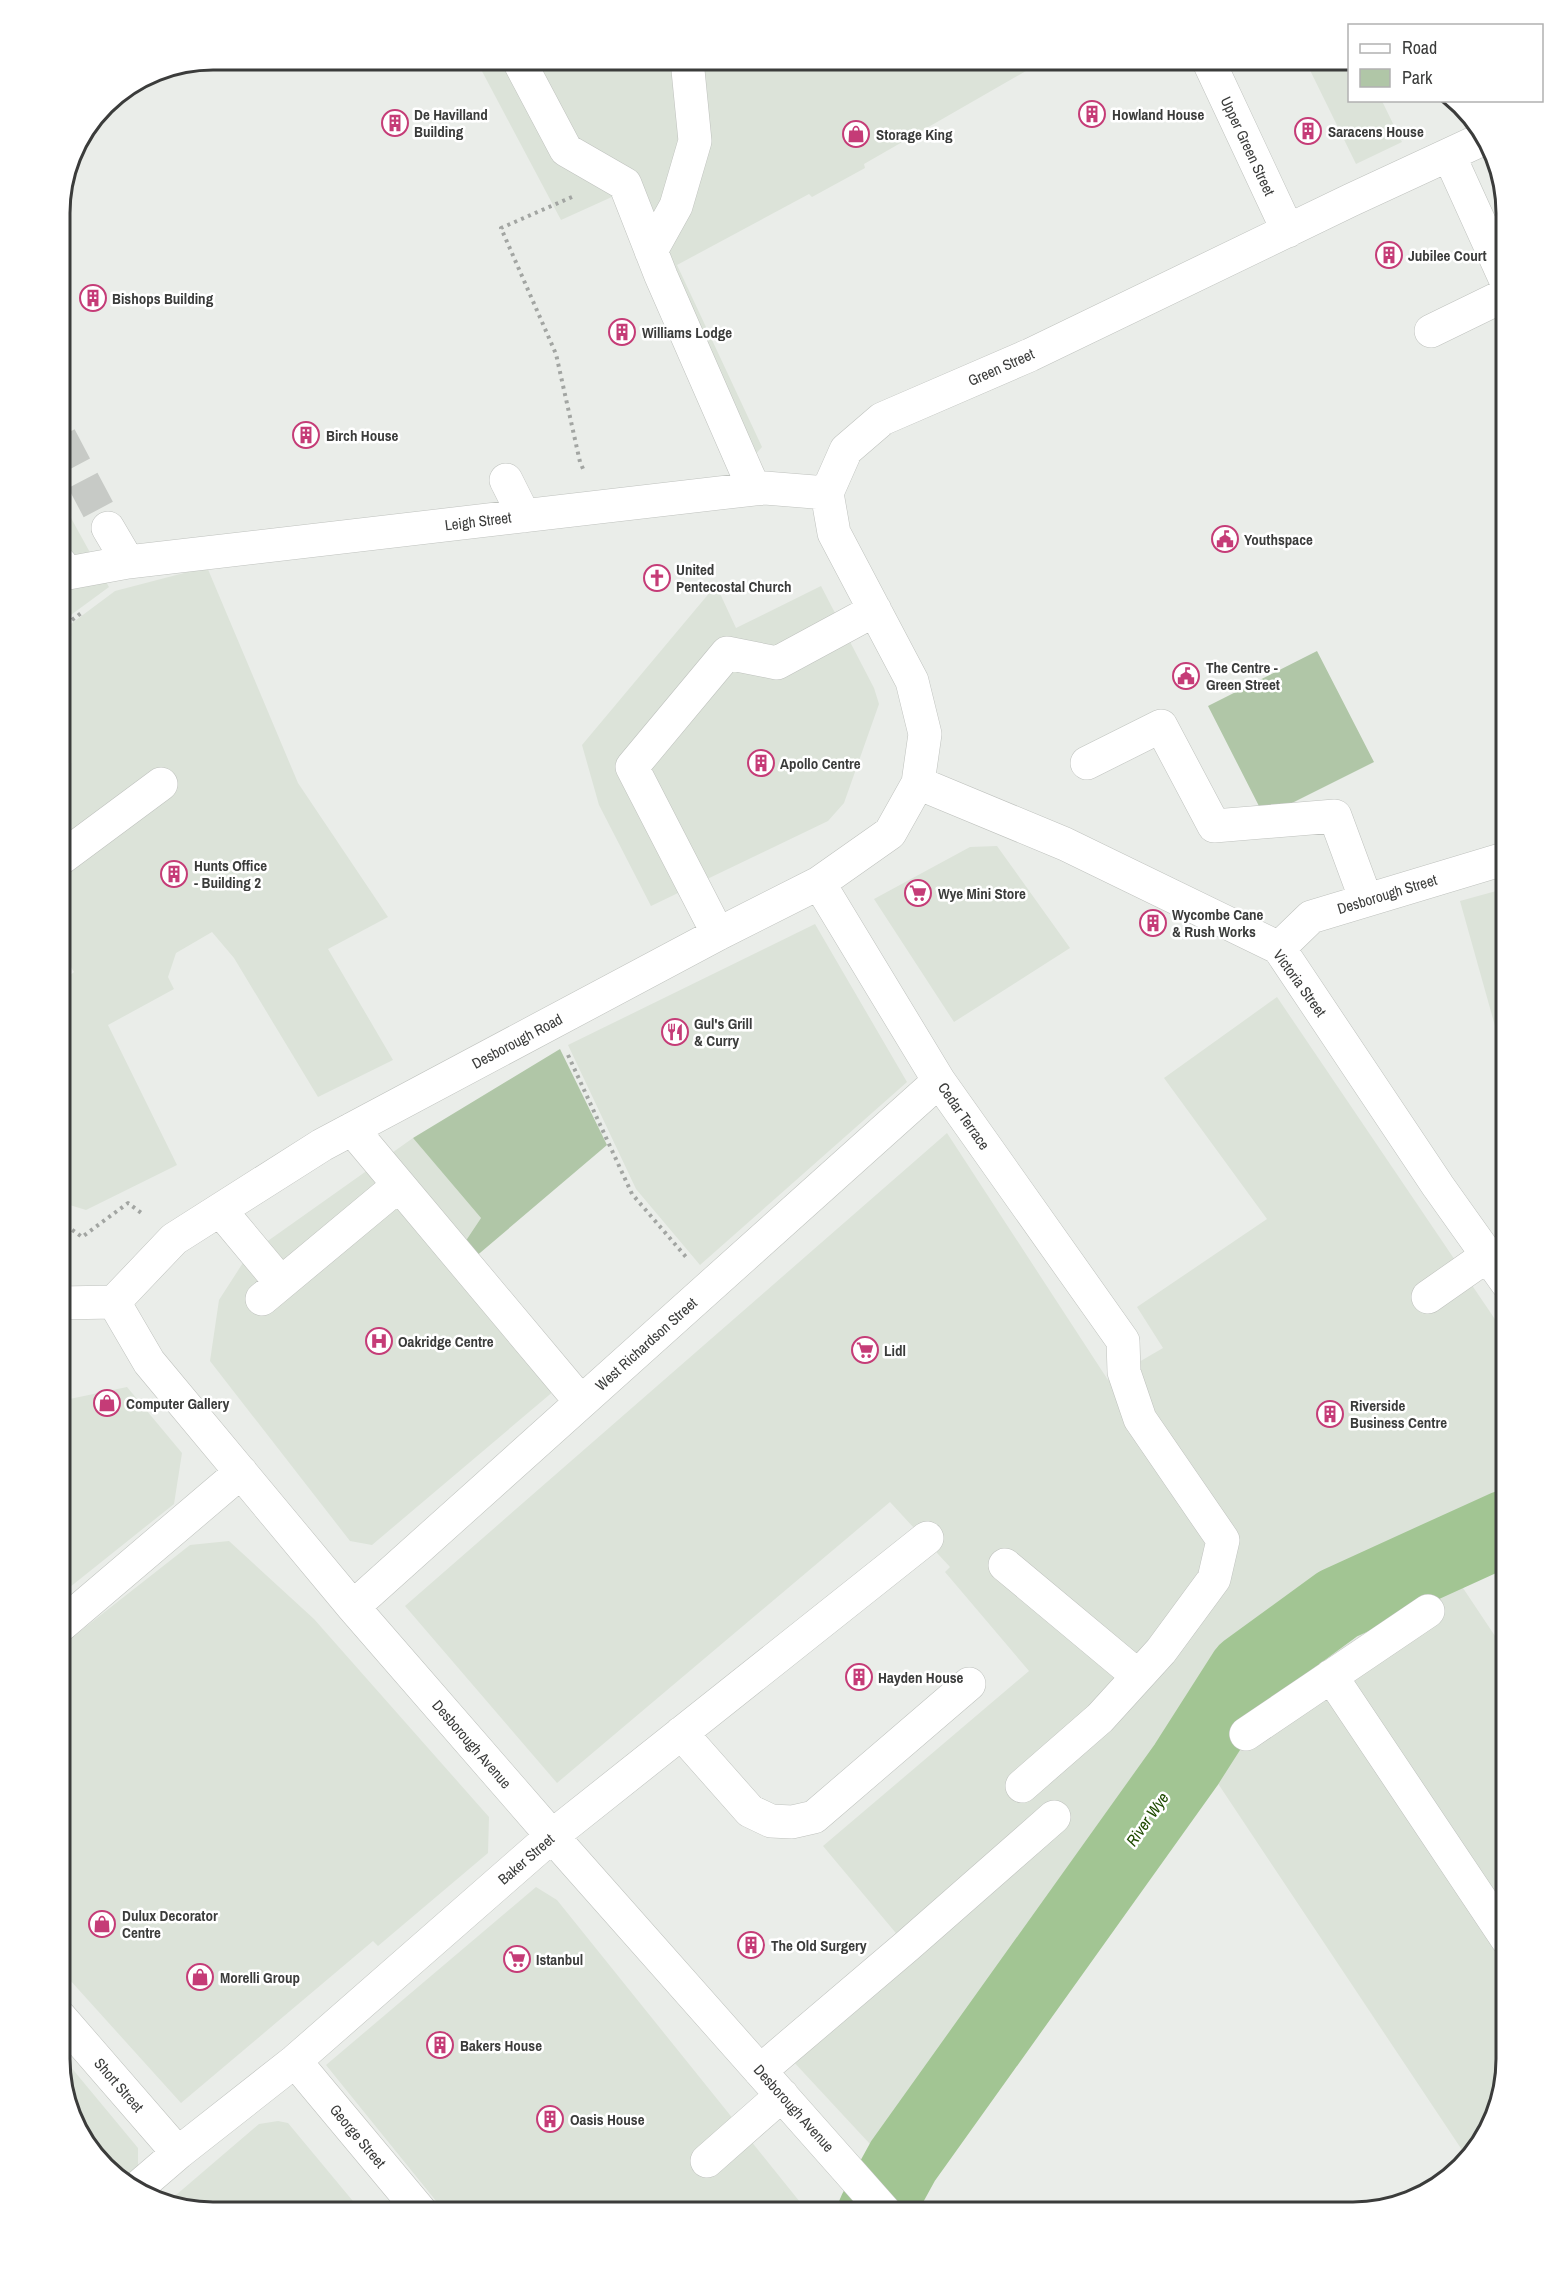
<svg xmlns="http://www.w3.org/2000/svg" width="1567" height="2272" viewBox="0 0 1567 2272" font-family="'Archivo Narrow',sans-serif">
	<rect width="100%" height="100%" fill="#eaede9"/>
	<path fill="#dce3d9" d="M476,60H1045L864,164L865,168L812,197L809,194L677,265L762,447L736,476L614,196L561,220Z
		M1305,60H1349L1350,100L1382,101L1402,142L1356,164Z
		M60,498L109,587L60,623Z
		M207,567L298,783L388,917L328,949L393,1060L318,1097L234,958L212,932L176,953L168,977L174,989L108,1025L177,1165L86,1210L60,1202V984L74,972L60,949V632L115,591Z
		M716,585L736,628L821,586L874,688L879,704L844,803L828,821L651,906L599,805L582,745Z
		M997,846L1070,948L954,1022L874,899L970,847Z
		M1507,888V1030L1497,1033L1460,901Z
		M815,924L907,1082L700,1265L636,1189L568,1045Z
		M1277,997L1507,1337V1526L1417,1567L1295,1609L1253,1640L1216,1686L1186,1734L1166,1780L1092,1871L1062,1916L1034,1938L983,2022L952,2064L943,2093L882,2157L778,2045L900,1938L823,1846L1029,1671L945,1572L950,1567L890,1502L557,1783L405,1606L947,1133L1108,1380L1163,1348L1137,1307L1267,1219L1164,1078Z
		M413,1138L481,1218L463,1245L574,1374L372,1545L350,1541L210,1361L219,1300L248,1255Z
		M127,1387L182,1453L174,1504L60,1595V1401Z
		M229,1541L314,1619L489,1817L488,1853L378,1946L373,1941L181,2103L60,1969V1647L190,1545Z
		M1453,1573L1507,1654V2059L1486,2136L1466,2156L1203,1761L1237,1718Z
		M536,1887L557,1900L808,2212H445L326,2065Z
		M60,2054L138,2148V2167L125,2180L80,2135Z
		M278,2121L288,2123L362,2212H203L169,2201L259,2124Z"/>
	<path fill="#b0c6a7" d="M1317,651L1374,762L1282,808L1261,810L1208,706Z
		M560,1049L607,1145L474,1258L463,1245L481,1218L413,1138Z"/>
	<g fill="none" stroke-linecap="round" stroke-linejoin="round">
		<path stroke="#a2c593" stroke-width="75" d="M875,2212L903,2161L1186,1765L1246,1671L1338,1604L1507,1527"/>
		<path stroke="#c7cac6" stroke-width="33" stroke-dasharray="33 16" stroke-linecap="butt" d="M60,437L108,528"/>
		<defs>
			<path id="minor" d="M1208,60L1288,231
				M521,65L566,150L625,184L661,276L754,489
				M1449,155L1507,283
				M651,251L676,206L695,141L687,60
				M1431,331L1507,294
				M506,480L524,516
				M108,528L128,562
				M60,563L68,573L128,562L754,489L765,488L827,493
				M1087,763L1161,726L1214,826L1335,816L1366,900
				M918,783L1065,844L1279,948L1438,1186L1507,1283
				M60,859L161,784
				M819,883L939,1081L1123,1341L1124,1372L1140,1419L1223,1540L1214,1579L1161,1651L1100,1718L1022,1786
				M718,934L632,767L727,653L777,663L875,610
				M1279,948L1311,917L1507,858
				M352,1129L581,1402
				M220,1210L281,1283
				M1428,1297L1488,1255
				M262,1299L399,1185
				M114,1302L174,1239L322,1145L718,934L819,883L890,833L918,783L925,734L912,681L834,533L827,493L846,450L882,419L1030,355L1351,200L1487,137
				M114,1302L149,1362L353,1607L552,1836L885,2212
				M60,1303L114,1302
				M1005,1565L1138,1676
				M353,1607L939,1081
				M60,1626L241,1472
				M1331,1676L1507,1939
				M681,1733L750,1811L771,1821L792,1822L814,1817L969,1684
				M1246,1734L1428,1611
				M60,2017L178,2153
				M295,2061L421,2212
				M760,2071L907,1946L1054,1817
				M707,2161L782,2095
				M135,2190L178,2153L295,2061L552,1836L927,1538"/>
		</defs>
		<use href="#minor" stroke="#bfc2be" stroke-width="34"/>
		<path stroke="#a2a5a2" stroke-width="4" stroke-dasharray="3 4.5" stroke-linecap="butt" d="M572,197L501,228L556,354L580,462L584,471
			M60,629L84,611
			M568,1055L632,1194L686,1257
			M60,1221L82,1237L128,1203L144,1215"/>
		<use href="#minor" stroke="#fff" stroke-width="33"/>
	</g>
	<defs>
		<symbol id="building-ring" viewBox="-11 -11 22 22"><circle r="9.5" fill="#fff" stroke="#c53c77" stroke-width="1.5"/><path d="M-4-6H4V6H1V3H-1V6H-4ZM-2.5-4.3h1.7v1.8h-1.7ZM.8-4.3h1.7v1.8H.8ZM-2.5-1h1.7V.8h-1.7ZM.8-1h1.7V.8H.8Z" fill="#c53c77"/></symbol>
		<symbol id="shop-ring" viewBox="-11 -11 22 22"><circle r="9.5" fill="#fff" stroke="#c53c77" stroke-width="1.5"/><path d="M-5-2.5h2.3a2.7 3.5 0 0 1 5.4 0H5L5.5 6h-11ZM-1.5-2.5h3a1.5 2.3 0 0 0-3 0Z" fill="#c53c77"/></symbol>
		<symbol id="civic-ring" viewBox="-11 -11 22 22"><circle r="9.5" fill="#fff" stroke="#c53c77" stroke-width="1.5"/><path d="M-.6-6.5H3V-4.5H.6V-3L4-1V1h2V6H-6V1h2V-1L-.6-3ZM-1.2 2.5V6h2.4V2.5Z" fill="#c53c77"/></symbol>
		<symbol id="church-ring" viewBox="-11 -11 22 22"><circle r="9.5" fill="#fff" stroke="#c53c77" stroke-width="1.5"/><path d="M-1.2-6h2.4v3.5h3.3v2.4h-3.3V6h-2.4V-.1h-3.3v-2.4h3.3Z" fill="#c53c77"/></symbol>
		<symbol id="supermarket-ring" viewBox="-11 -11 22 22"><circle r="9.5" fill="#fff" stroke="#c53c77" stroke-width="1.5"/><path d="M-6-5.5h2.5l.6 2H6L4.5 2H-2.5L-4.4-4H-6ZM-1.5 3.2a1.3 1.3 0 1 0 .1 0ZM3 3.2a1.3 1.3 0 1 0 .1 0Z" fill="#c53c77"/></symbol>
		<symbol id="restaurant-ring" viewBox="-11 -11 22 22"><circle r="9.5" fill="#fff" stroke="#c53c77" stroke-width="1.5"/><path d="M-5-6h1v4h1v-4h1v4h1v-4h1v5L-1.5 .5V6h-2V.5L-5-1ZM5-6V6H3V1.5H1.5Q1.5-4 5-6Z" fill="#c53c77"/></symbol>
		<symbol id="hospital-ring" viewBox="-11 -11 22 22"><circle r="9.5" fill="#fff" stroke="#c53c77" stroke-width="1.5"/><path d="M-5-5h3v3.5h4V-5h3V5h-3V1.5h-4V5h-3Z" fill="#c53c77"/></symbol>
	</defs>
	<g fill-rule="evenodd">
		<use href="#building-ring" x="1077" y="99" width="30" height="30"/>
		<use href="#building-ring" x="380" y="108" width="30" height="30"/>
		<use href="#building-ring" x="1293" y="116" width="30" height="30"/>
		<use href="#shop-ring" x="841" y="119" width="30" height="30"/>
		<use href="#building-ring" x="1374" y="240" width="30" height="30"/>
		<use href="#building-ring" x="78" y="283" width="30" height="30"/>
		<use href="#building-ring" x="607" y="317" width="30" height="30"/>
		<use href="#building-ring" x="291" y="420" width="30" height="30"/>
		<use href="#civic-ring" x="1210" y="524" width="30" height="30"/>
		<use href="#church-ring" x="642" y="563" width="30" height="30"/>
		<use href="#civic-ring" x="1171" y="661" width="30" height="30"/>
		<use href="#building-ring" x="746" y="748" width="30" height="30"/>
		<use href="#building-ring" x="159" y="859" width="30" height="30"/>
		<use href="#supermarket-ring" x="903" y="878" width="30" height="30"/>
		<use href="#building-ring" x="1138" y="908" width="30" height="30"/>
		<use href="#restaurant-ring" x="660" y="1017" width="30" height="30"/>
		<use href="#hospital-ring" x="364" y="1326" width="30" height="30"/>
		<use href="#supermarket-ring" x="850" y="1335" width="30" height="30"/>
		<use href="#shop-ring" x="92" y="1388" width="30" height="30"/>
		<use href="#building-ring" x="1315" y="1399" width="30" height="30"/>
		<use href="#building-ring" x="844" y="1662" width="30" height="30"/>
		<use href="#shop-ring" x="87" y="1909" width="30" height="30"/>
		<use href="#building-ring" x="736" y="1930" width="30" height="30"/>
		<use href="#supermarket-ring" x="502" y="1944" width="30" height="30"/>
		<use href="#shop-ring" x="185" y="1962" width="30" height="30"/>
		<use href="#building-ring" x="425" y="2030" width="30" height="30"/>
		<use href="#building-ring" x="535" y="2104" width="30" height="30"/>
	</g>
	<g text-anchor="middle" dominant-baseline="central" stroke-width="5" stroke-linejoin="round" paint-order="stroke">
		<g font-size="15" font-weight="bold" fill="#3b3c3b" stroke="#fff" text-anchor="start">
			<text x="414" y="114">De Havilland<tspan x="414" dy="17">Building</tspan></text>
			<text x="1112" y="114">Howland House</text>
			<text x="1328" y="131">Saracens House</text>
			<text x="876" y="134">Storage King</text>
			<text x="1408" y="255">Jubilee Court</text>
			<text x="112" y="298">Bishops Building</text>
			<text x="642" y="332">Williams Lodge</text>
			<text x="326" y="435">Birch House</text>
			<text x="1244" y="539">Youthspace</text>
			<text x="676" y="569">United<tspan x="676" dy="17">Pentecostal Church</tspan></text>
			<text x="1206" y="667">The Centre -<tspan x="1206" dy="17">Green Street</tspan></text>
			<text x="780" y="763">Apollo Centre</text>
			<text x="194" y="865">Hunts Office<tspan x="194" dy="17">- Building 2</tspan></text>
			<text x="938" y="893">Wye Mini Store</text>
			<text x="1172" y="914">Wycombe Cane<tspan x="1172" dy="17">&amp; Rush Works</tspan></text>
			<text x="694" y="1023">Gul's Grill<tspan x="694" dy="17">&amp; Curry</tspan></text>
			<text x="398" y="1341">Oakridge Centre</text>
			<text x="884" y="1350">Lidl</text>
			<text x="126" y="1403">Computer Gallery</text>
			<text x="1350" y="1405">Riverside<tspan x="1350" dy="17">Business Centre</tspan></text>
			<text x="878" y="1677">Hayden House</text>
			<text x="122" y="1915">Dulux Decorator<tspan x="122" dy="17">Centre</tspan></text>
			<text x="771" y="1945">The Old Surgery</text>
			<text x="536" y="1959">Istanbul</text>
			<text x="220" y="1977">Morelli Group</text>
			<text x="460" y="2045">Bakers House</text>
			<text x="570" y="2119">Oasis House</text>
		</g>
		<g font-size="15" fill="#3b3c3b" stroke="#fff">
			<text transform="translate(1248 146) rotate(65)">Upper Green Street</text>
			<text transform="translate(1001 367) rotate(-24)">Green Street</text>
			<text transform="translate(478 521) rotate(-7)">Leigh Street</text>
			<text transform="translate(1387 894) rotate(-17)">Desborough Street</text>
			<text transform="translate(1300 983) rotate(54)">Victoria Street</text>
			<text transform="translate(517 1041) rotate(-28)">Desborough Road</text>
			<text transform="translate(964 1116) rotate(55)">Cedar Terrace</text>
			<text transform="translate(646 1344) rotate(-42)">West Richardson Street</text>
			<text transform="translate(472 1744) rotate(49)">Desborough Avenue</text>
			<text transform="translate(526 1859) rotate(-41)">Baker Street</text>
			<text transform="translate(119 2085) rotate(49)">Short Street</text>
			<text transform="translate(794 2108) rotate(48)">Desborough Avenue</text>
			<text transform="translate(358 2136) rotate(50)">George Street</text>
		</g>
		<g font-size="16" font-style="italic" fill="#1f4a01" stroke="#fff">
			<text transform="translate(1147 1819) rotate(-55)">River Wye</text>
		</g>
	</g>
	<path d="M0 0H1567V2272H0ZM213 70H1353A143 143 0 0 1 1496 213V2059A143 143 0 0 1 1353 2202H213A143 143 0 0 1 70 2059V213A143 143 0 0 1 213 70Z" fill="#fff" fill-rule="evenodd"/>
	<path fill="none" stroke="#3b3c3b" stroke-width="3" d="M213 70H1353A143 143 0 0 1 1496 213V2059A143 143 0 0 1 1353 2202H213A143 143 0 0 1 70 2059V213A143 143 0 0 1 213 70Z"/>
	<rect x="1348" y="24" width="195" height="78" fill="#ffffff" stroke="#b1b1b1" stroke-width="1.5"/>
	<rect x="1360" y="44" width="30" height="9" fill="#ffffff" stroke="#b1b1b1" stroke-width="1.5"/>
	<text x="1402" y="54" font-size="18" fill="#3b3c3b">Road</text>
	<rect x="1360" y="69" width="30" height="18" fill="#b0c6a7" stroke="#b1b1b1" stroke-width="1.5"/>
	<text x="1402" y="84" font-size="18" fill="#3b3c3b">Park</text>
</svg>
